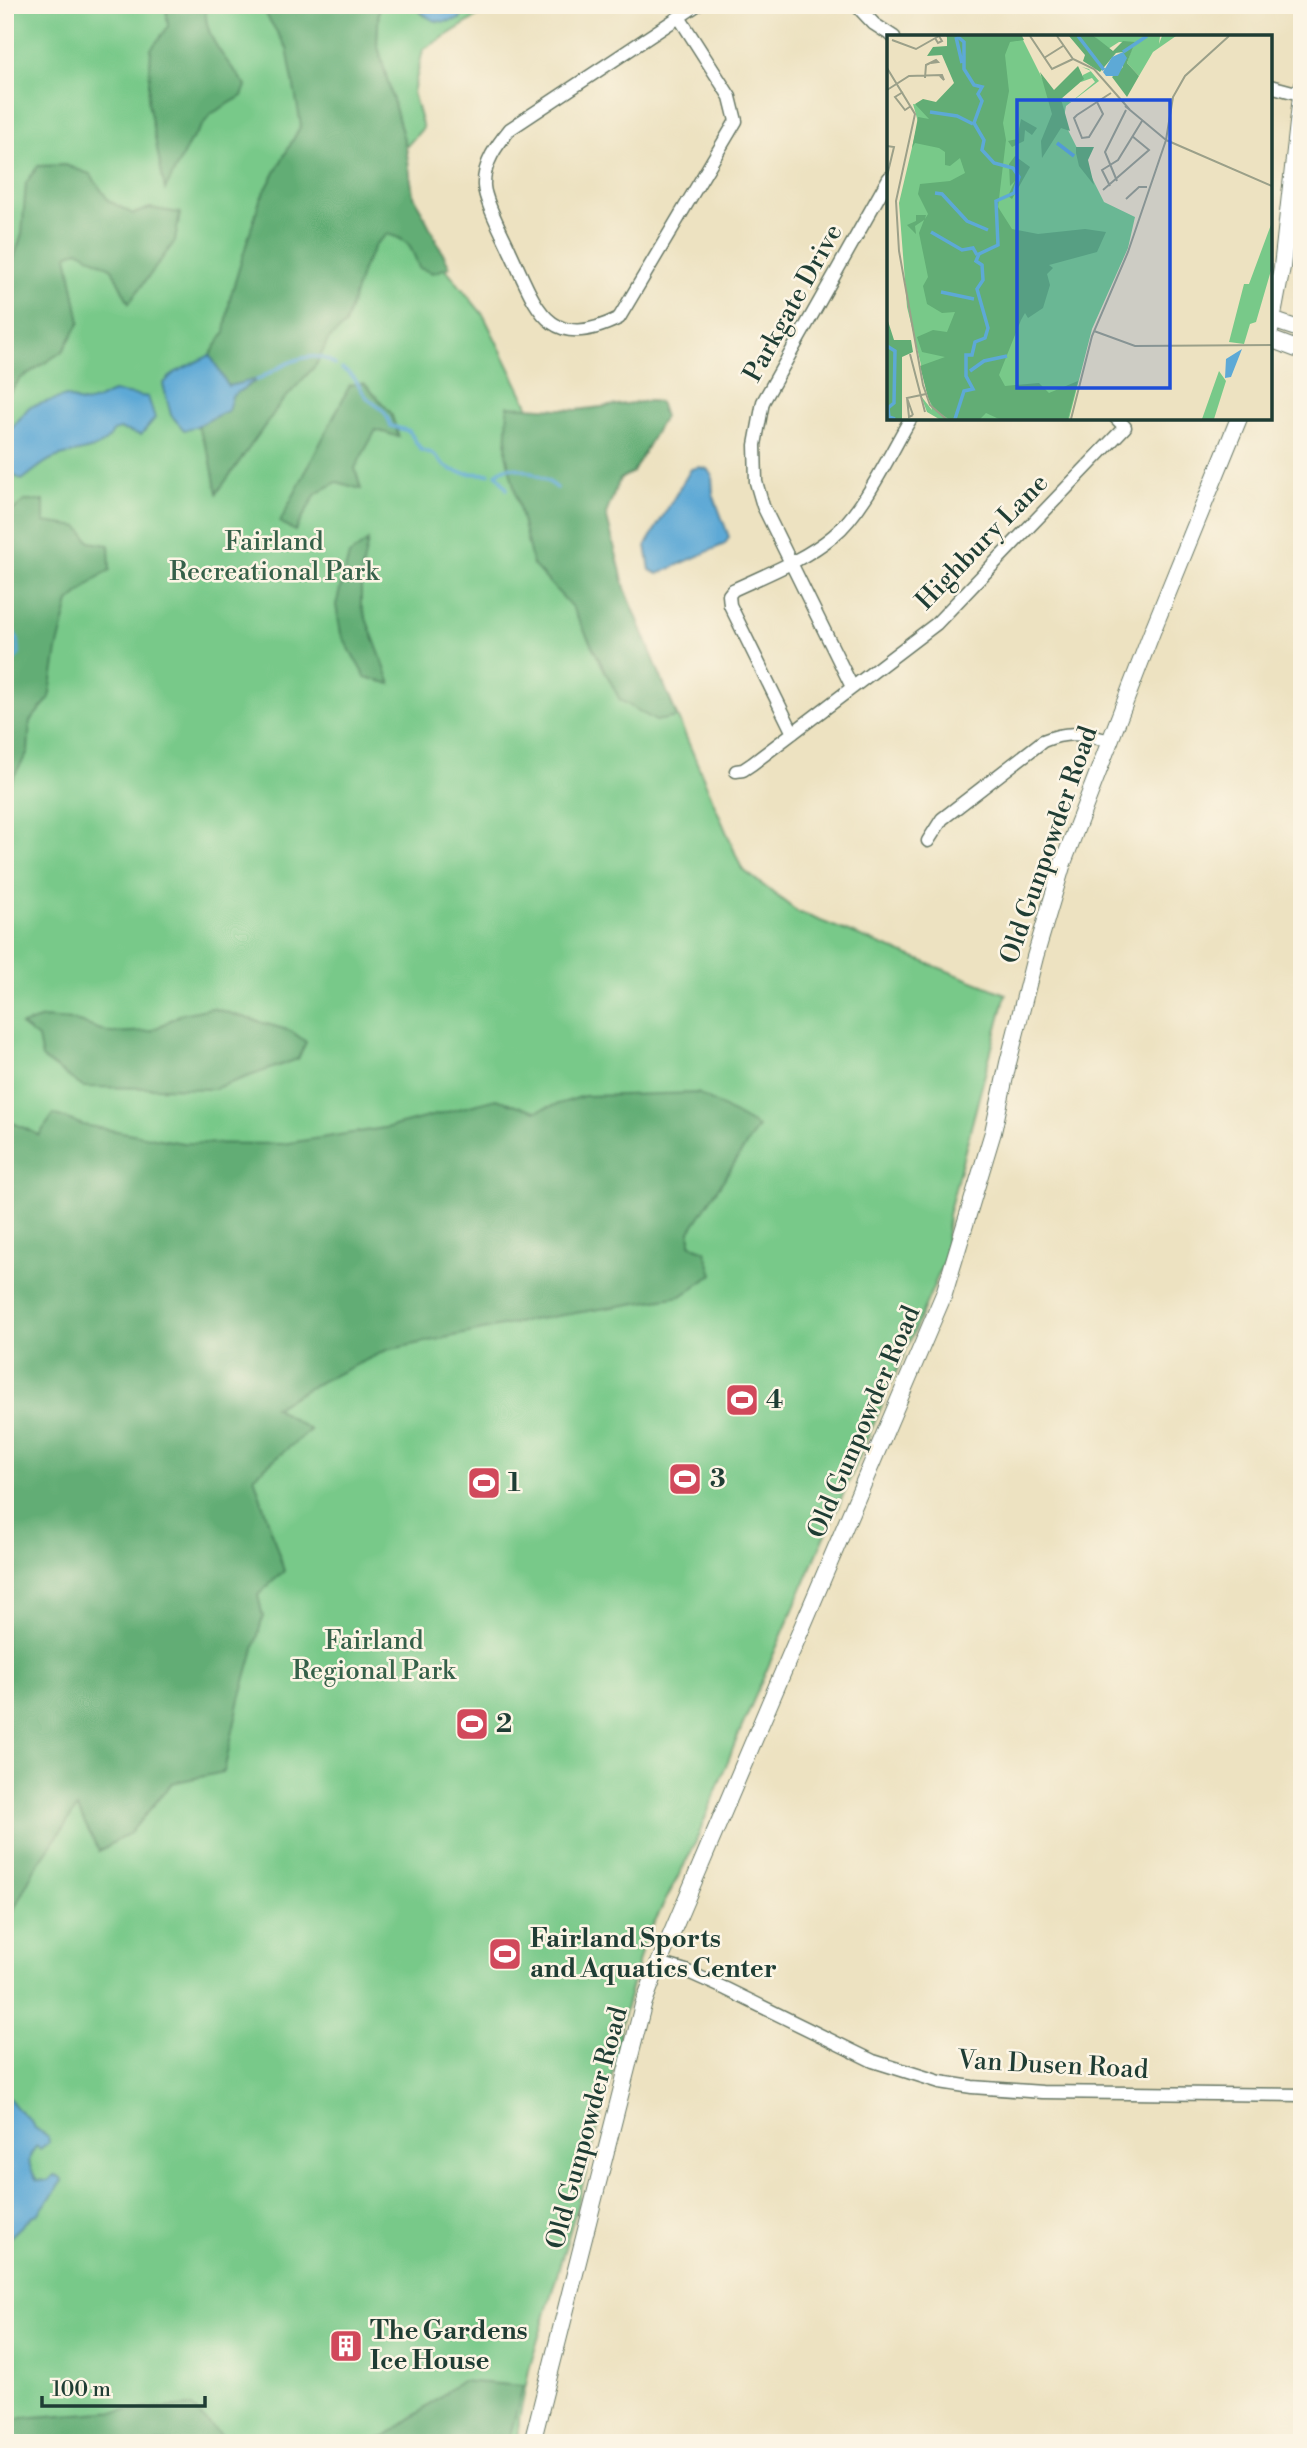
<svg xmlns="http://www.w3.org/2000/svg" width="1307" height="2448" viewBox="0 0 1307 2448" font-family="'Libre Bodoni',serif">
	<rect width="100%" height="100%" fill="#fcf5e5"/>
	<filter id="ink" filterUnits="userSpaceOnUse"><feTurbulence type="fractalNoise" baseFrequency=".0143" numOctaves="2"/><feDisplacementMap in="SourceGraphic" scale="14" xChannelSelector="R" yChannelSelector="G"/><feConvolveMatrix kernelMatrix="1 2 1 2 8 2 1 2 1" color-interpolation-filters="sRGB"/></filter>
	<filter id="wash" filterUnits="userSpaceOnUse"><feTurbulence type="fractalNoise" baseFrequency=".00686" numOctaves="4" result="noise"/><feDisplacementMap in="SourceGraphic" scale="28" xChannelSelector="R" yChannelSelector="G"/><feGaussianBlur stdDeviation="1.57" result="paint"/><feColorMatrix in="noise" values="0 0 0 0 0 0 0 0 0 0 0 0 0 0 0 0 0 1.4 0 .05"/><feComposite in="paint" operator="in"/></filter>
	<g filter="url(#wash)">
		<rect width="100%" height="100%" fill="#ede2c1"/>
		<path fill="#78c989" stroke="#4c835e" stroke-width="2" d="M5,5H321L422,239L484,316L656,666L742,869L798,912L1006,994L948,1215L945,1260L738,1736L694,1846L643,1944L621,2025L618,2053L576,2210L529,2370L519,2419L517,2443H5Z
			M379,5H413L425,16L460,19L465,5H496L423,50L413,93L423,128L406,147L377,43Z"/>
		<path fill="#62ad75" stroke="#407554" stroke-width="2" d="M166,5H206C202,37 228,61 246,86L242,96L211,114L189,143L165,190L148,102L151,49L168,27Z
			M260,5H379L377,43L406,147L413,194L450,267L433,273L419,268C411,247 410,240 387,234L376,244L363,268L345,325L328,340L316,365L281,403L217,493L210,457L198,427L206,419L228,411L232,396L256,381L228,386L210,355L225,332L230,298L260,200L301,125L287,48Z
			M65,165L90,174L109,201L133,214L150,208L180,213L175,241L129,303L112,269L78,250L67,255L80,322L63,351L20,379L5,399V317L12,264L22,234L26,183L38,166Z
			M364,383L391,413L399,437L376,430L355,468L361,489L337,482L316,494L295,531L280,522L350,385Z
			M649,401L659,402L664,417L633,472L620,479L606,514L625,588L677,717L656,721L620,700L572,607L533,565L506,454L508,406L577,410Z
			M24,501H44V522L79,527L90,542L109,545L110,570L97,578L69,602L57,650L49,699L30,721L28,752L5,791V514L7,516Z
			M368,541L361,574V605L391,684L365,677L341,634L336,605L349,555Z
			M212,1008L291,1031L306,1042L298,1059L213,1089L83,1087L42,1058L38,1038L21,1025L43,1018L73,1020L110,1033L151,1031L181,1014Z
			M698,1093L758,1127L690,1231V1244L705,1251L713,1274L681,1296L526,1321L387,1350L318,1383L274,1407L310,1430L254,1476L284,1571L258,1595L263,1617L240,1699L224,1772L172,1783L130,1833L99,1851L77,1808L34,1870L5,1927V1119L39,1135L54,1114L83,1125L183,1143L282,1144L390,1127L496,1099L536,1111L584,1096Z
			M461,2381L523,2386L508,2443H365L386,2437Z
			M191,2406L228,2443H5V2419Z"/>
		<path fill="#5da9d6" stroke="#3e7385" stroke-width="2" d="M413,5H465L460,19C436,25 430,21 413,5Z
			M210,355L228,386L258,379L232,396L228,411C211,417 200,427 184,430L171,415L163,384L174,373Z
			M113,392L148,397L155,418L141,435L120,429L113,431C105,452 73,451 54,458C43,462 32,473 22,480L5,470V444L12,428L29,407L66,396C88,408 92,401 113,392Z
			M699,467L707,469L712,475L713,494L729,537L725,544L658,574L650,570L646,545L691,469Z
			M5,2093L17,2108L31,2121L34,2127L48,2137L49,2142L40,2149L37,2146C25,2157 29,2168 37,2180L48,2181L55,2175L60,2177L63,2181L38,2214L32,2216L5,2242Z"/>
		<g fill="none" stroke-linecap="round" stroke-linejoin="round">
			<path stroke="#5da9d6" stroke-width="3.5" d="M342,369C357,377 356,383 365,395C376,410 382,401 391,426L409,431L421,450C436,454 434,455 444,465C456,475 474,473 489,474
				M257,380C279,368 312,344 335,365
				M496,474C499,472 502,469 506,468C519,465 548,480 557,488
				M497,474L507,489
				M5,589L7,619L18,641
				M5,636L18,641L19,654L5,671"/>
		</g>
	</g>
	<g filter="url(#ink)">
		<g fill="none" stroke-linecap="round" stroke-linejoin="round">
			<defs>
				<path id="minor" d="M856,5L874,24L894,37
					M679,17L730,97L736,121L619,318C547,354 536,306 510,251C503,235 485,202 484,186C483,163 497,145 510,129L679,17L697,5
					M1270,86L1300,94
					M852,687L763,506L756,482L755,445L763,402L889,178
					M793,733L730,605L729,595L733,590C767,574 804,560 833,536C864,511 890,453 911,418
					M736,771L743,770L752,764L936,624L1125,427L1116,418
					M928,841L942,819L1043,741C1069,730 1083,734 1110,741
					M659,1963L686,1971L726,1989L873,2061L940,2082L972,2087L1042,2092L1302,2095"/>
				<path id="major" d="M1272,320L1302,330
					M1270,331L1282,267L1302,87
					M1270,339L1302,351
					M532,2443L643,2005L659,1963L944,1294L993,1132L1008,1063L1035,957L1063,863L1152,632L1239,418"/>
			</defs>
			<use href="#minor" stroke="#677765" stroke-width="15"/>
			<use href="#major" stroke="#677765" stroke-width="18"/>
			<use href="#minor" stroke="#fff" stroke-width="12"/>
			<use href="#major" stroke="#fff" stroke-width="16"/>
		</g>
	</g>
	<defs>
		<symbol id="stadium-square" viewBox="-11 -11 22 22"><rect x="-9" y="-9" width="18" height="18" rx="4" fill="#d1495b" stroke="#fcf5e5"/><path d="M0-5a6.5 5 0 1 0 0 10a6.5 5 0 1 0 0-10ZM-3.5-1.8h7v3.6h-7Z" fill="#fff"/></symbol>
		<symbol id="building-square" viewBox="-11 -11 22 22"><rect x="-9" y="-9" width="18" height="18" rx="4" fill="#d1495b" stroke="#fcf5e5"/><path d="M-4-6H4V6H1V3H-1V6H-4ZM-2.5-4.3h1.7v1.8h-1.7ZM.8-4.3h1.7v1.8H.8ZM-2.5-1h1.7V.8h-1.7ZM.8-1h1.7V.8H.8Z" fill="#fff"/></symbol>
	</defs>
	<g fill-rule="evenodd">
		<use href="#stadium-square" x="723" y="1381" width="38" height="38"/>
		<use href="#stadium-square" x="666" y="1460" width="38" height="38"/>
		<use href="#stadium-square" x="465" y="1464" width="38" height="38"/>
		<use href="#stadium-square" x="453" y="1705" width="38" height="38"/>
		<use href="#stadium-square" x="486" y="1935" width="38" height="38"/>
		<use href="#building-square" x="327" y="2327" width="38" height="38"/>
	</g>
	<g text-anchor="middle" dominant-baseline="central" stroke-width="5" stroke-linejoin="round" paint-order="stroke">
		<g font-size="26" fill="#1f3d34" stroke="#fcf5e5">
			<text transform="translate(793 303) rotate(-61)">Parkgate Drive</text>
			<text transform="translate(982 542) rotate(-46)">Highbury Lane</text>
			<text transform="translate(1049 845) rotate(-71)">Old Gunpowder Road</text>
			<text transform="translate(864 1422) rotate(-67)">Old Gunpowder Road</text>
			<text transform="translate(1053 2065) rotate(3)">Van Dusen Road</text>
			<text transform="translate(587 2128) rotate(-75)">Old Gunpowder Road</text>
		</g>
		<g font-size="26" fill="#356049" stroke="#fcf5e5">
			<text x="274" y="542">Fairland<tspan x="274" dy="30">Recreational Park</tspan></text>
			<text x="374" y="1641">Fairland<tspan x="374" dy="30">Regional Park</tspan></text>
		</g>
		<g font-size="26" font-weight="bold" fill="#1f3d34" stroke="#fcf5e5" text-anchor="start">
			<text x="766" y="1400">4</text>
			<text x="710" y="1479">3</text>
			<text x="508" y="1483">1</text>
			<text x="496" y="1724">2</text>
			<text x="530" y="1939">Fairland Sports<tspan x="530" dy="30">and Aquatics Center</tspan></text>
			<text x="370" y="2331">The Gardens<tspan x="370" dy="30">Ice House</tspan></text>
		</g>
	</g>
	<g transform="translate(887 35)">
		<rect width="385" height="385" fill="#ede2c1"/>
		<path d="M59,1H134L217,167L248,182L241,213L205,294L182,384H52L40,377L34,361L45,375L20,272L12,168L31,87L26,69L43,71L62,60L68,47L66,12ZM207,1H273L272,9L275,1H289L266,17L252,41L240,28L247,7H232L221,14ZM195,32L202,34L212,46L179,71L177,82L174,63L184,67L208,47L205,43L194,47L196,40L204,36ZM385,187V232L369,287L363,289L357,309L342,307L357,249H362ZM332,336L339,346L327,384H315Z" fill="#78c989"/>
		<path d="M60,1H135L137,5L123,7L118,20L122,56L116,88L119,105L111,172L125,194L151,199L198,194L219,197L210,217L162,230L166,233L160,239L163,250L156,273L141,283L138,278L134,285L112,340L118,351L152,348L162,358L191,346L181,384H112L99,378L93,384H62L48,375L41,363L33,331L58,322L35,317L30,302L46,295L60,297L68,277L55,278L40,269L36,251L41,242L32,198L37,185L28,191L29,199L20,190L29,186V180H39L38,184L41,179L31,159L33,149L63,146L78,138L73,123L63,131L58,130V117L52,113L28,108L25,113L31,82L42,84L28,69L36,64L49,67L67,48L55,20L40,21L46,12L60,11ZM182,1H207L226,16L236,6L248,7L240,28L252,41L240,62L225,42L236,32V17L229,18L213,37L196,26L198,20ZM191,31L197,44L174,64L183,96L174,93L155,123L154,106L165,79L153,37L167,55ZM134,84L150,93L145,100L138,95L137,106L125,112L121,106L130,104ZM207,112L201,125L207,150L192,131L189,118V112ZM128,121L143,132L125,164L121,161L128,146L123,151L122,129ZM0,283L7,305H24L26,317L15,322V384H0Z" fill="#62ad75"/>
		<path d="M236,17L240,23L231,41H219L216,37L225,22ZM355,314L344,342L338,343L339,324Z" fill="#5da9d6"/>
		<path fill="none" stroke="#5da9d6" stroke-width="3.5" d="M191,1L217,35M69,2L75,28M236,17L260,1M43,77L70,81L86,89M170,108L187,121M48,158L55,159L80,186L101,195M44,197L75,215L86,213L90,220M54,257L87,264M0,311L8,316L7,368L1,373L2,382L8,384M83,336L97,326L120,321M68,384L77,356L86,354L79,341V320H85L88,307L98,303L101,293L90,254L96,245L95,230L89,226L92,219L111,210L109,166L127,158L132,142L126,133L107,128L95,115L97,105L87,88L95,66L91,59L95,52L87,50L77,34V7L70,1"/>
		<path fill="none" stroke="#9ba089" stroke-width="2" d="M143,1L165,34L186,24M170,1L186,24L207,34L243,75L238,71M5,5L29,14L52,1L55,6L51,8L48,3M157,23L176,11M0,33L28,79L9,166L12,216L36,350L43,370L59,384M38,43L39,30L49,25L51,27L44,28M0,55L22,41L55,40L57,45L53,41M16,57L8,62L18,75L24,71M210,67L216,79L202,102L195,103L187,83L190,80L210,67L224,58M243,75L279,105M279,105L385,151M0,111L7,112L0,141M230,146L218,117L239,75M223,151L215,135L231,125L255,86M216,155L262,115L245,101M239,164L252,152H260M207,296L248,311L385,310M23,319L38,377M20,363L22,382L26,380M26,380L20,363L39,359M184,384L205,301L241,217L279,105L286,62L298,41L342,1"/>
		<path fill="#1d4ed8" fill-opacity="0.15" stroke="#1d4ed8" stroke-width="3.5" d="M130,65H283V353H130Z"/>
		<rect width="385" height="385" fill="none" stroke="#1f3d34" stroke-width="3.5"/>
	</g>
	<rect width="1307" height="2448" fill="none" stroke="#fcf5e5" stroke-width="28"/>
	<path d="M42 2396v10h163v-10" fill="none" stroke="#1f3d34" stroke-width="3.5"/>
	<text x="52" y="2396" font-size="21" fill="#1f3d34" stroke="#fcf5e5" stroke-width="5" paint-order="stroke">100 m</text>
</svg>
